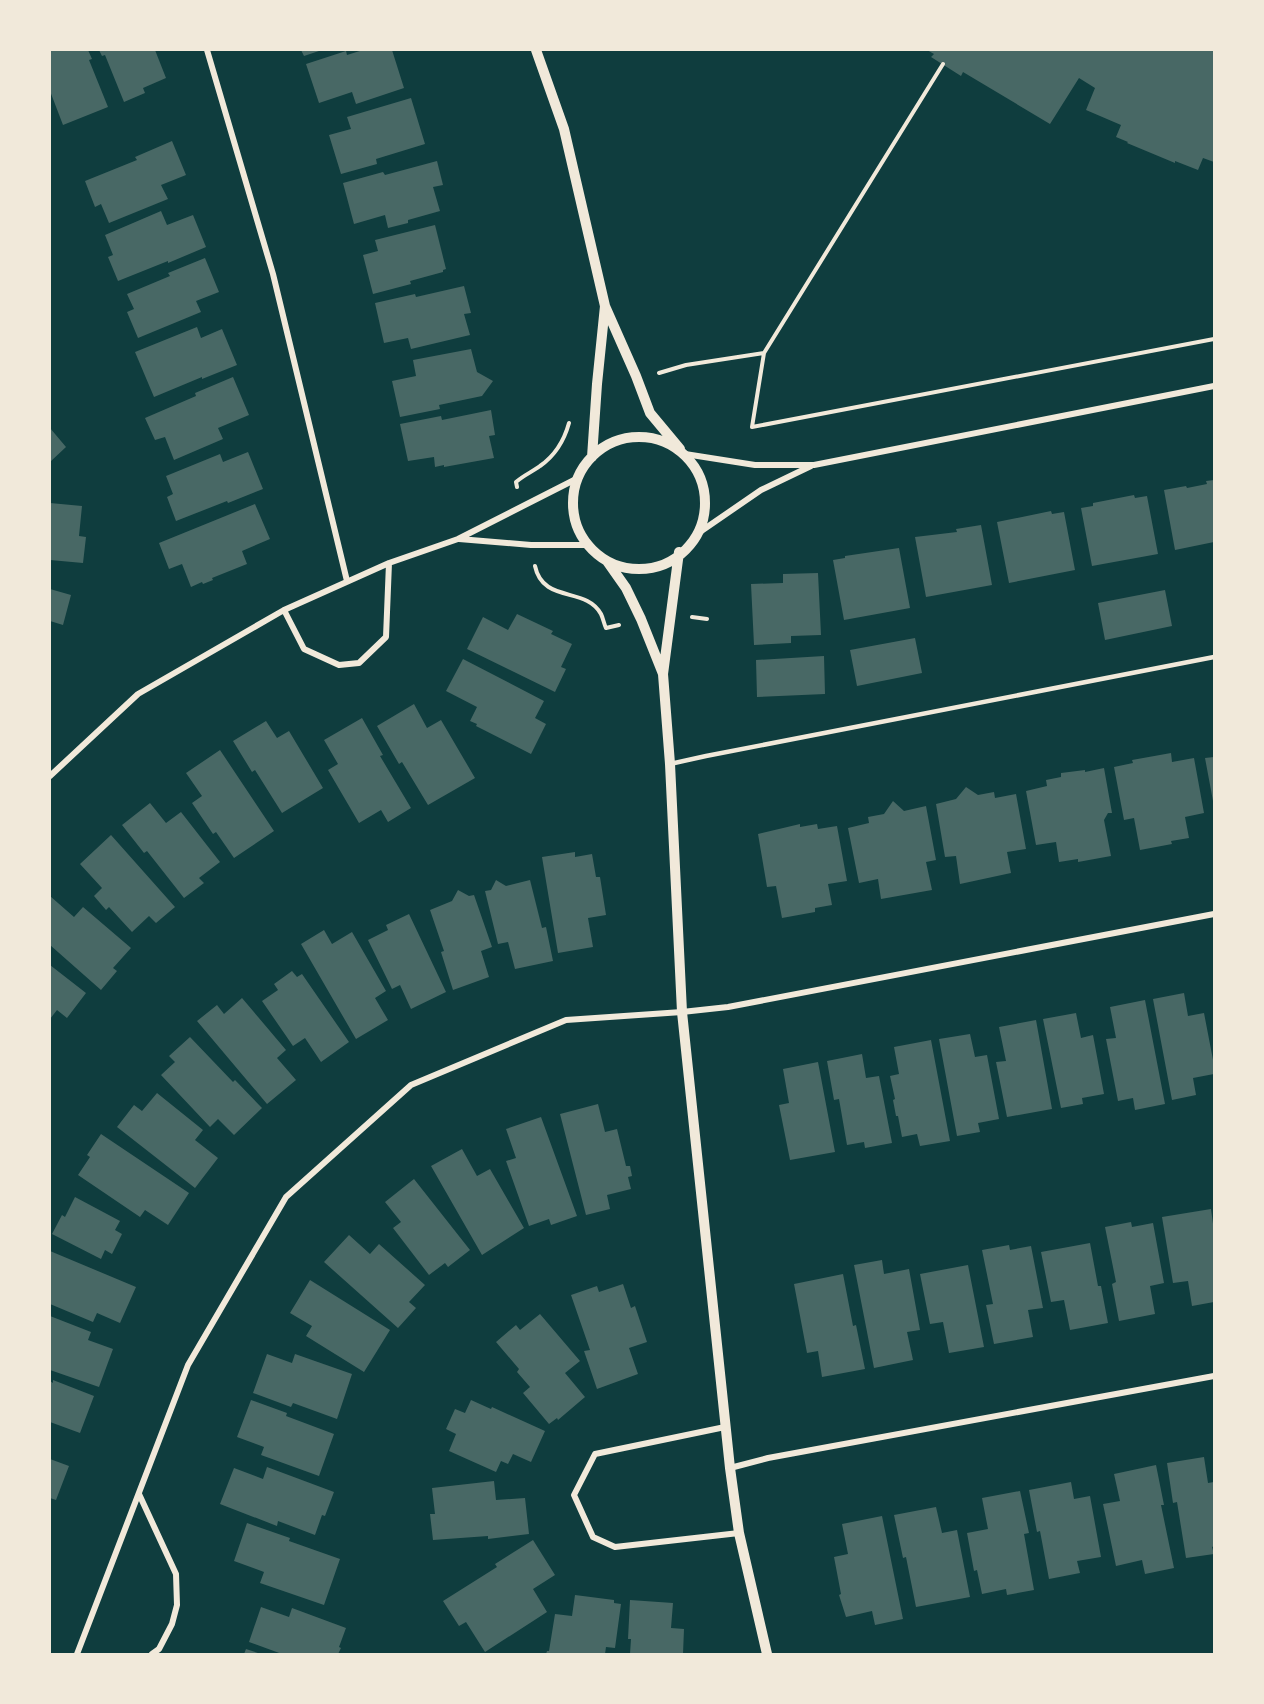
<svg xmlns="http://www.w3.org/2000/svg" width="1264" height="1704" viewBox="0 0 1264 1704" font-family="Figtree,sans-serif">
	<rect width="100%" height="100%" fill="#0f3d3e"/>
	<path fill="#486865" d="M50,50H88L92,59L89,60L108,107L63,125L50,91Z
		M99,50H155L166,78L143,88L145,93L124,102L105,55L102,56Z
		M301,50H322L304,56Z
		M363,50H392L404,88L356,104L352,92L319,103L306,64L346,51L347,55Z
		M927,50H1214V162L1203,158L1198,170L1175,161V163L1127,143L1128,142L1116,137L1121,125L1086,110L1095,88L1079,78L1050,124L963,72L961,76L931,57L934,54Z
		M411,98L425,144L376,159L377,164L341,174L329,135L351,129L347,117Z
		M172,141L186,175L161,185L168,199L109,223L101,204L95,207L85,181L137,160L135,157Z
		M437,161L443,185L433,187L440,211L408,220V223L388,228L385,215L354,224L343,183L383,172L385,175Z
		M161,211L167,225L193,215L206,247L168,263V261L118,281L108,257L113,255L105,235Z
		M435,225L446,269L443,270V272L410,281L411,284L373,294L363,255L378,251L375,240Z
		M205,258L219,292L196,301L201,312L138,338L127,312L134,309L127,294L170,276L168,273Z
		M464,286L471,313L464,314L470,335L411,349L408,338L384,343L375,303L415,294L416,297Z
		M197,327L201,338L222,329L237,365L202,379V377L154,397L135,352Z
		M471,349L477,372L493,381L482,396L439,405L440,409L400,417L392,381L416,376L413,360Z
		M233,377L249,415L218,428L223,439L174,460L165,437L155,440L145,418L196,396L195,393Z
		M491,410L495,435L489,436L494,458L444,467V465L435,467L434,457L408,461L400,424L441,416L442,420Z
		M50,428L66,447L50,462Z
		M248,452L263,489L228,503L227,501L176,521L167,497L173,494L166,476L220,454L223,462Z
		M1214,480V542L1175,550L1164,490L1186,486L1187,488L1207,484L1206,481Z
		M1134,495L1135,498L1147,496L1158,554L1092,566L1081,508L1093,506V503Z
		M50,503L82,506L79,536L86,537L83,563L50,560Z
		M255,504L270,539L242,551L247,564L212,578L213,580L203,584L202,582L191,587L182,564L169,569L159,543Z
		M1051,511L1052,514L1064,512L1075,570L1009,583L997,522Z
		M981,525L992,585L926,597L915,537L957,532L956,529Z
		M899,548L910,608L844,620L833,560L845,558V556Z
		M818,573L821,635L791,636V643L754,645L751,584L783,583V574Z
		M50,589L71,595L63,625L50,621Z
		M1165,590L1172,626L1105,640L1098,603Z
		M517,614L553,631L551,634L572,644L561,667L566,669L555,692L467,649L483,617L508,630Z
		M915,638L922,673L857,686L850,650Z
		M824,656L825,694L757,697L756,660Z
		M463,659L544,701L535,718L546,724L531,754L476,726L477,724L470,721L477,707L446,691Z
		M414,704L427,728L441,720L475,778L428,805L402,762L399,764L377,726Z
		M362,718L383,755L380,756L411,808L388,822L381,810L359,823L328,770L338,764L324,740Z
		M266,721L277,738L289,731L323,788L282,813L255,770L252,772L233,741Z
		M220,750L274,831L234,858L216,832L213,834L192,803L202,796L186,773Z
		M1171,753L1172,762L1194,758L1204,813L1185,817L1189,838L1171,841L1172,844L1140,850L1134,818L1124,820L1114,767L1133,763L1132,760Z
		M1214,757V801H1213L1205,758Z
		M1104,768L1112,813H1108L1104,820L1111,856L1078,862V859L1059,862L1056,842L1036,845L1026,791L1047,786L1046,780L1061,777V773L1085,770V772Z
		M966,787L978,795L994,792L995,798L1016,794L1026,849L1007,852L1011,873L960,884L956,856L945,857L936,804L956,799Z
		M893,801L904,811L926,806L936,860L926,862L932,890L881,899L878,879L859,883L848,828L869,823L868,817L884,814Z
		M150,803L166,823L181,812L220,862L199,878L204,883L184,898L147,851L144,853L122,825Z
		M800,824V827L817,824L818,829L837,826L847,881L828,884L832,905L815,908V912L782,918L776,886L767,887L758,834Z
		M111,835L175,907L156,923L149,916L132,932L109,907L106,910L94,896L102,888L80,864Z
		M575,852V857L592,854L596,877H600L606,915L588,918L593,947L558,953L542,857Z
		M496,880L506,886L530,880L542,928L546,927L553,961L515,969L508,942L498,944L485,891L491,890Z
		M458,890L469,896L474,895L492,947L481,951L489,977L453,990L441,952L444,951L430,910L452,901Z
		M50,896L74,917L83,907L131,948L113,968L117,971L101,990L50,945Z
		M409,914L446,992L411,1009L400,985L392,989L368,940L388,930L386,925Z
		M324,930L332,944L352,932L386,991L375,998L388,1020L356,1039L301,944Z
		M50,965L86,993L67,1018L57,1010L50,1019Z
		M292,971L297,977L302,974L349,1042L321,1062L305,1038L293,1046L262,1001L278,990L274,984Z
		M1184,993L1188,1016L1204,1013L1214,1065V1074L1193,1078L1196,1095L1172,1100L1153,999Z
		M242,998L286,1050L277,1058L296,1080L267,1104L197,1021L217,1005L224,1014Z
		M1145,1000L1165,1104L1135,1110L1133,1098L1118,1101L1106,1039L1116,1038L1110,1007Z
		M1076,1013L1081,1038L1093,1035L1104,1094L1082,1098L1083,1104L1061,1108L1043,1019Z
		M1036,1020L1052,1109L1007,1117L996,1062L1006,1061L999,1027Z
		M970,1034L975,1057L987,1055L999,1119L978,1123L980,1132L957,1136L939,1039Z
		M190,1037L233,1082L235,1080L262,1108L234,1135L218,1119L210,1127L161,1075L175,1062L169,1056Z
		M931,1040L950,1141L920,1146L917,1134L902,1137L898,1116H896L893,1100L895,1099L890,1076L899,1074L894,1047Z
		M862,1054L866,1078L879,1076L892,1143L865,1148L864,1142L847,1145L839,1099L834,1100L827,1061Z
		M818,1062L835,1152L790,1160L779,1105L789,1103L783,1069Z
		M157,1093L203,1130L195,1140L218,1158L195,1188L117,1127L134,1105L142,1111Z
		M598,1104L605,1132L617,1129L626,1166H630L632,1176L628,1177L631,1189L607,1195L610,1209L586,1215L560,1114Z
		M541,1117L577,1216L551,1225L549,1219L529,1226L506,1161L516,1158L506,1129Z
		M101,1134L189,1193L168,1225L145,1210L140,1217L78,1175L90,1157L87,1155Z
		M462,1149L477,1176L490,1169L524,1228L482,1255L431,1166Z
		M414,1179L470,1250L448,1267L445,1263L429,1275L393,1228L401,1222L385,1202Z
		M75,1197L120,1221L115,1230L122,1234L112,1254L105,1250L101,1259L52,1234L62,1215L65,1217Z
		M1211,1209L1214,1231V1302L1192,1306L1188,1281L1173,1283L1162,1217Z
		M1131,1222L1132,1227L1153,1223L1164,1283L1150,1286L1155,1314L1119,1321L1112,1284L1116,1282L1105,1227Z
		M349,1235L370,1254L379,1244L425,1285L409,1302L416,1308L398,1328L324,1262Z
		M1090,1243L1098,1286H1101L1108,1323L1070,1330L1064,1300L1051,1302L1041,1252Z
		M1009,1245L1010,1250L1031,1246L1043,1308L1028,1310L1033,1337L994,1344L986,1305L993,1304L982,1250Z
		M50,1251L136,1287L120,1323L97,1313L93,1322L50,1304Z
		M882,1260L884,1274L909,1269L920,1330L907,1332L913,1360L874,1368L854,1265Z
		M968,1265L984,1347L949,1353L943,1322L930,1324L920,1274Z
		M843,1274L853,1326L856,1325L865,1369L822,1377L818,1351L807,1353L794,1284Z
		M310,1280L390,1330L364,1372L306,1336L312,1326L290,1313Z
		M623,1284L631,1308L635,1306L647,1342L629,1348L638,1374L597,1389L584,1351L590,1350L571,1295L597,1286L599,1292Z
		M540,1314L580,1361L565,1373L585,1397L558,1420L557,1418L549,1424L523,1393L530,1387L517,1372L519,1369L496,1342L516,1325L520,1330Z
		M50,1316L91,1332L88,1340L113,1349L99,1387L50,1370Z
		M267,1354L292,1363L295,1354L352,1374L337,1419L293,1403L291,1407L253,1393Z
		M53,1380L94,1396L80,1433L50,1422V1381L53,1383Z
		M251,1400L287,1413L286,1416L334,1434L319,1476L261,1455L264,1447L237,1437Z
		M471,1400L491,1409L492,1407L545,1431L531,1462L513,1454L508,1464L501,1461L496,1472L449,1451L456,1434L446,1429L455,1409L465,1413Z
		M1204,1457L1208,1483L1214,1482V1546L1212,1547L1214,1554L1186,1558L1177,1502L1173,1503L1167,1463Z
		M50,1459L69,1466L56,1500L50,1498Z
		M1156,1465L1164,1505H1161L1174,1568L1145,1574L1142,1560L1116,1566L1103,1504L1120,1501L1114,1474Z
		M267,1467L334,1492L325,1516L322,1515L315,1535L278,1521L277,1526L220,1504L234,1468L263,1479Z
		M494,1481L496,1500L525,1498L529,1534L488,1539V1536L433,1540L430,1514H435L432,1488Z
		M1071,1482L1074,1499L1090,1496L1101,1557L1077,1561L1080,1573L1049,1579L1040,1531L1037,1532L1029,1490Z
		M1020,1491L1029,1533L1024,1534L1034,1590L1007,1595L1006,1589L982,1594L977,1570L974,1571L967,1533L988,1529L982,1498Z
		M936,1507L942,1533L957,1530L970,1597L916,1607L906,1557L903,1558L894,1515Z
		M882,1516L903,1619L875,1625L872,1611L846,1617L839,1595L841,1594L834,1557L848,1554L842,1524Z
		M247,1523L290,1538L289,1541L340,1559L324,1605L260,1583L264,1572L234,1561Z
		M533,1540L555,1575L533,1589L547,1612L485,1652L466,1622L459,1626L443,1601L497,1567L495,1564Z
		M575,1595L614,1600V1603L621,1604L615,1648L606,1647L605,1654H546L547,1651H549L555,1614L572,1616Z
		M630,1600L673,1603L671,1628L684,1629L683,1654H630L631,1639H628Z
		M261,1607L289,1617L292,1608L346,1628L339,1647L341,1648L338,1654H282L249,1642Z
		M246,1649L261,1654H244Z"/>
	<g fill="none" stroke-linecap="round" stroke-linejoin="round">
		<path stroke="#f1e9da" stroke-width="4" d="M943,64L764,353L752,427L1214,339
			M659,373L686,365L764,353
			M517,487L516,482C524,475 532,472 540,466C556,455 564,441 569,423
			M535,566C543,604 586,586 601,614C603,618 604,624 606,628L619,625
			M692,617L707,619"/>
		<path stroke="#f1e9da" stroke-width="4.5" d="M670,764L706,756L1214,657"/>
		<path stroke="#f1e9da" stroke-width="6" d="M207,50L273,274L347,581
			M685,454L755,465H814L1214,386
			M697,534L761,490L811,466
			M459,539L531,545H586
			M284,610L304,649L339,665L359,663L386,637L389,563
			M50,776L138,694L284,610L389,563L458,539L580,477
			M725,1427L595,1454L574,1495L593,1537L615,1547L739,1533
			M730,1468L768,1458L1214,1376
			M139,1494L176,1574L177,1605L172,1624L159,1649L152,1654
			M77,1654L188,1365L286,1197L411,1085L566,1020L682,1012L728,1007L1214,914"/>
		<path stroke="#f1e9da" stroke-width="10" d="M536,50L564,129L605,306L636,376L650,413L680,449
			M573 503a66 66 0 1 1 132 0a66 66 0 1 1-132 0Z
			M592,457L597,384L605,306
			M679,552L663,674L670,764L682,1012L730,1468L739,1533L767,1654
			M607,561L626,588L641,619L663,674"/>
	</g>
	<rect width="1264" height="1704" fill="none" stroke="#f1e9da" stroke-width="102"/>
</svg>
